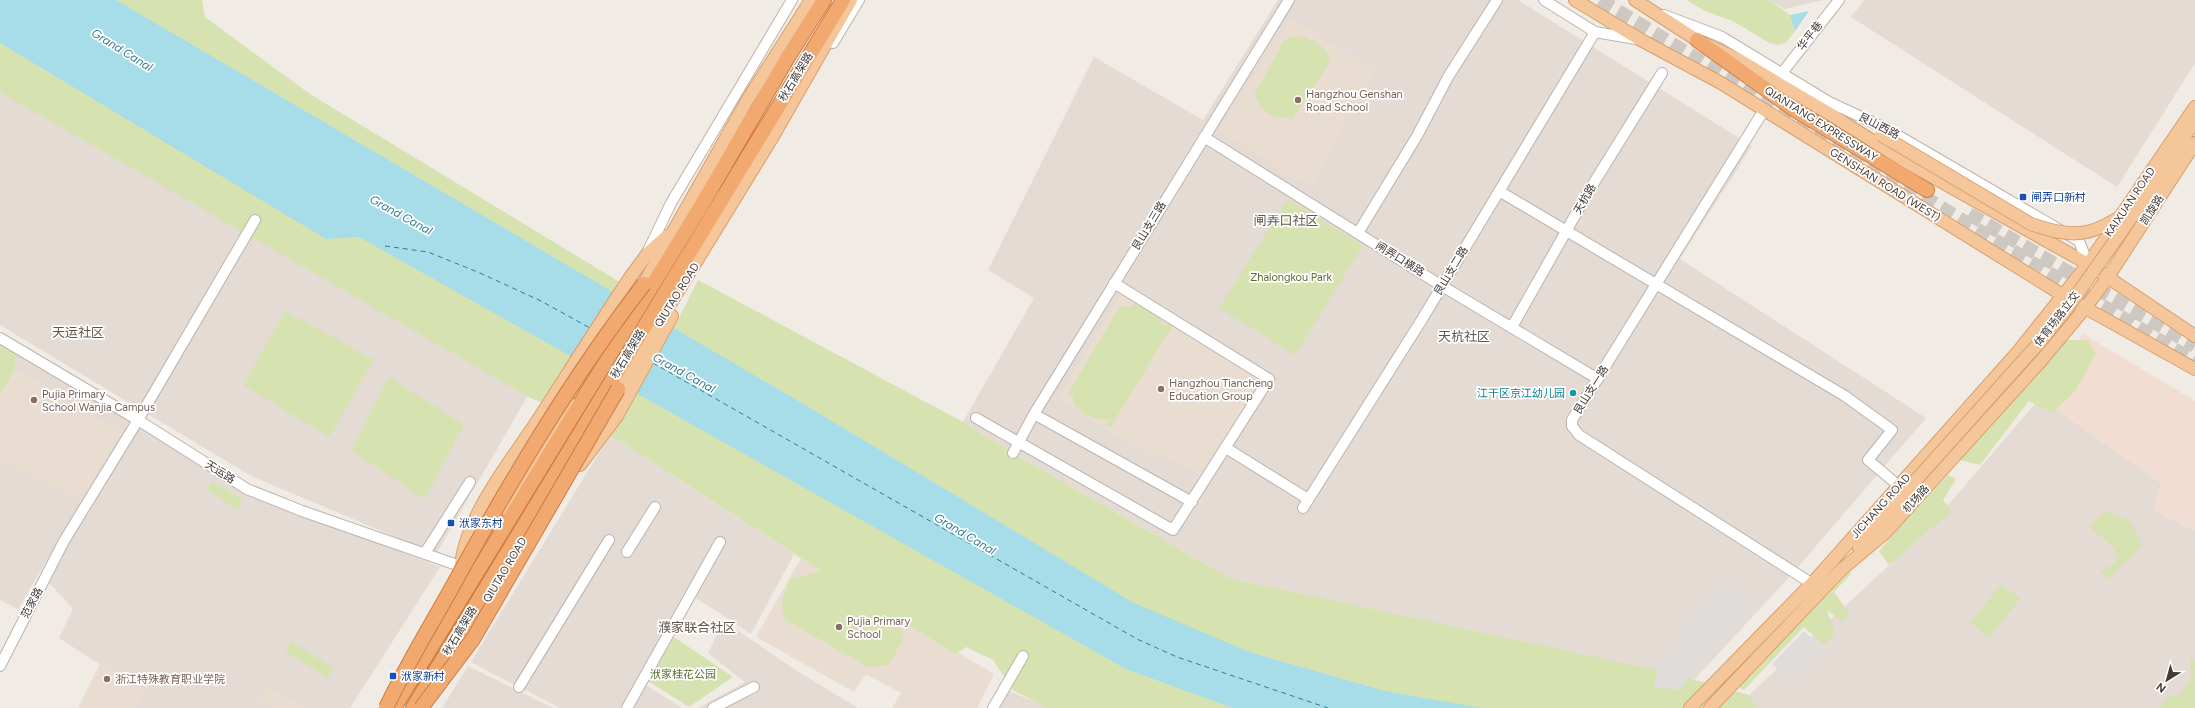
<svg xmlns="http://www.w3.org/2000/svg" width="2195" height="708" viewBox="0 0 2195 708" font-family="Figtree,'Noto Sans SC',sans-serif">
	<rect width="100%" height="100%" fill="#f1ebe5"/>
	<path fill="#e4dbd4" d="M1278,0H1518L1752,146L1680,259L1926,418L1792,574L1695,679L1229,578L1013,453L963,422L1034,298L988,270L1094,57L1203,120Z
		M1769,0H1824L1784,9Z
		M1864,0H2195V63L2117,187L1851,17Z
		M0,54L547,363L436,554L251,476L0,325Z
		M0,337L138,420L245,492L440,567L350,708H135L144,693L59,638L73,609L45,578L137,420L129,422L18,609L0,600Z
		M2040,398L2162,484L2153,510L2195,531V708H1757L1749,695L1925,532Z
		M610,435L794,554L751,634L690,594L627,708H560L471,662Z
		M724,621L794,669L858,708H698L745,682L708,653Z
		M468,666L553,708H442Z
		M644,684L682,708H632Z
		M1004,689L1050,708H993Z"/>
	<path fill="#f1ddd1" d="M2083,334L2195,401V531L2153,510L2162,484L2040,398Z"/>
	<path fill="#e9dcd0" d="M1290,17L1375,70L1312,188L1218,130Z
		M1122,291L1263,379L1204,477L1110,432L1058,399Z
		M0,343L15,352V368L122,433L82,501L0,460Z
		M801,558L994,674L977,708H892L901,693L866,674L854,692L756,637Z
		M100,664L144,693L135,708H78Z
		M267,685L305,708H272L257,699Z"/>
	<path fill="#d7e2b1" d="M0,0H202L205,17L310,94L679,318L698,280L963,422L1013,453L1229,578L1675,674L1749,695L1757,708H1047L1013,690L993,660L966,647L955,654L899,619L903,640L888,665L868,667L784,619L782,603L789,580L821,571L610,435L527,396L0,92Z
		M1686,0H1769L1790,15L1795,31L1786,43L1778,45L1769,43L1733,21L1705,11Z
		M1298,36C1312,38 1327,46 1330,61L1292,120C1287,116 1285,118 1279,117C1265,116 1260,106 1254,95L1284,41L1290,37Z
		M1288,199L1363,246L1295,355L1219,308Z
		M1135,304C1149,305 1159,314 1164,327L1169,321L1174,323L1110,428L1106,425L1109,419C1094,420 1072,414 1073,395L1068,393L1121,305L1125,308Z
		M285,311L374,360L329,437L243,385Z
		M2066,340H2088L2096,354L2075,391L2052,413L2029,401L1980,465L1960,460Z
		M0,343L15,352V368L0,395Z
		M389,377L464,425L425,499L351,451Z
		M1948,475L1956,479L1943,500L1952,511L1889,565L1879,551L1912,513Z
		M212,481L244,500L238,510L207,490Z
		M2106,510L2130,522L2142,545L2109,579L2100,572L2117,561L2115,549L2089,526Z
		M1845,572L1852,573L1834,592L1849,613L1842,622L1827,610L1835,633L1824,645L1804,627L1744,690L1737,686Z
		M2001,584L2020,599L1989,638L1970,623Z
		M674,637L733,677L689,707L648,681Z
		M291,641L333,668L328,678L285,651Z
		M2190,657L2195,660V708H2160L2169,695H2179L2191,678Z"/>
	<path fill="#dfdcda" d="M1722,580L1756,605L1691,674L1680,690L1654,687L1659,661Z
		M1804,631L1825,650L1792,682L1772,664Z"/>
	<path fill="#a6dde9" d="M0,0H116L805,405L1134,603L1249,652L1385,691L1481,708H1233L1126,669L359,237L326,239L0,43Z
		M1809,11L1795,31L1790,15Z"/>
	<g fill="none" stroke-linecap="round" stroke-linejoin="round">
		<path stroke="#327c8e" stroke-width="1" stroke-dasharray="5 4" stroke-linecap="butt" d="M385,246L428,252L480,273L541,301L590,328
			M653,363L1137,639L1177,657L1328,708"/>
		<path stroke="#cec8c2" stroke-width="14" stroke-dasharray="14 7" stroke-linecap="butt" d="M1600,0L2195,362
			M1969,214L2195,346"/>
		<defs>
			<path id="minor" d="M1544,0L1595,32L1636,39
				M1664,15L1722,37L1829,102L1887,129L2079,241L2088,264
				M833,43L859,0
				M1782,73L1839,0
				M1764,110L1572,420V426L1579,435L1811,583
				M1204,137L1442,286L1598,379
				M1499,191L1845,396L1892,430L1868,460L1899,486
				M1358,233L1417,136L1448,77L1497,0
				M648,251L671,203L792,0
				M1512,327L1590,189L1662,73
				M0,338L138,420L247,489L302,511L460,566
				M1034,414L1192,502
				M976,418L1173,530L1269,379L1114,283
				M1226,448L1308,499
				M1013,453L1034,414L1289,0
				M1303,508L1421,321L1595,32
				M627,552L655,507
				M425,553L470,482
				M0,666L64,541L138,420L255,220
				M519,687L609,540
				M627,708L720,542
				M713,708L754,687
				M993,708L1023,656"/>
			<path id="major" d="M1575,0L1641,40L1721,83L2064,296L2195,369
				M1635,0L1697,40L1739,60L1830,114L1906,162L2088,264L2195,336
				M2141,204L2195,121
				M639,292L748,99L811,0
				M613,397L772,138L851,0
				M580,465L617,416L672,316
				M504,509L572,405
				M1859,548L1898,500
				M460,573C464,514 513,460 543,412C572,367 601,321 631,276L648,253L667,236
				M464,636L494,590
				M1690,708L1816,579L2016,354L2088,264L2195,107
				M1710,708L1841,570L1885,533L2040,362L2086,307L2108,277L2195,143"/>
			<path id="highway" d="M1697,40L1795,110L1927,190
				M394,708L701,206L788,57L824,0
				M413,708L843,0"/>
		</defs>
		<use href="#minor" stroke="#beb3ac" stroke-width="12"/>
		<use href="#major" stroke="#d89f6c" stroke-width="14"/>
		<use href="#highway" stroke="#cf7a41" stroke-width="16"/>
		<use href="#minor" stroke="#fff" stroke-width="10"/>
		<use href="#major" stroke="#f5c69a" stroke-width="12"/>
		<use href="#highway" stroke="#f1a970" stroke-width="14"/>
		<defs>
			<path id="major-bridge" d="M1881,135L2031,224C2082,242 2093,233 2137,207
				M1898,500L2039,343L2066,310L2141,204"/>
			<path id="highway-bridge" d="M386,708C405,668 428,630 450,591C508,485 570,380 644,284
				M421,708L473,639L618,389"/>
		</defs>
		<use href="#major-bridge" stroke="#d89f6c" stroke-width="14" stroke-linecap="butt"/>
		<use href="#highway-bridge" stroke="#cf7a41" stroke-width="16" stroke-linecap="butt"/>
		<use href="#major-bridge" stroke="#f5c69a" stroke-width="12"/>
		<use href="#highway-bridge" stroke="#f1a970" stroke-width="14"/>
	</g>
	<g fill="#8d6e63" stroke="#fff" stroke-width="1.5">
		<circle cx="1298" cy="100" r="4"/>
		<circle cx="1161" cy="389" r="4"/>
		<circle cx="34" cy="400" r="4"/>
		<circle cx="839" cy="627" r="4"/>
		<circle cx="107" cy="679" r="4"/>
	</g>
	<g fill="#1a4fb4" stroke="#fff" stroke-width="1.5">
		<rect x="2019" y="193" width="8" height="8" rx="2"/>
		<rect x="447" y="519" width="8" height="8" rx="2"/>
		<rect x="389" y="672" width="8" height="8" rx="2"/>
	</g>
	<circle fill="#0f9aa8" stroke="#fff" stroke-width="1.5" cx="1573" cy="393" r="4"/>
	<g text-anchor="middle" dominant-baseline="central" stroke-width="3.5" stroke-linejoin="round" paint-order="stroke">
		<g font-size="11" fill="#433a35" stroke="#fff">
			<text transform="translate(1810 36) rotate(-52)">华平巷</text>
			<text transform="translate(796 77) rotate(-59)">秋石高架路</text>
			<text transform="translate(1821 124) rotate(32)">QIANTANG EXPRESSWAY</text>
			<text transform="translate(1879 126) rotate(27)">艮山西路</text>
			<text transform="translate(1885 185) rotate(32)">GENSHAN ROAD (WEST)</text>
			<text transform="translate(1585 199) rotate(-60)">天杭路</text>
			<text transform="translate(2130 202) rotate(-56)">KAIXUAN ROAD</text>
			<text transform="translate(2152 210) rotate(-57)">凯旋路</text>
			<text transform="translate(1149 226) rotate(-59)">艮山支三路</text>
			<text transform="translate(1400 259) rotate(32)">闸弄口横路</text>
			<text transform="translate(1451 271) rotate(-59)">艮山支二路</text>
			<text transform="translate(677 295) rotate(-58)">QIUTAO ROAD</text>
			<text transform="translate(2057 319) rotate(-52)">体育场路立交</text>
			<text transform="translate(628 354) rotate(-59)">秋石高架路</text>
			<text transform="translate(1591 390) rotate(-58)">艮山支一路</text>
			<text transform="translate(220 472) rotate(32)">天运路</text>
			<text transform="translate(1916 499) rotate(-48)">机场路</text>
			<text transform="translate(1881 506) rotate(-48)">JICHANG ROAD</text>
			<text transform="translate(505 570) rotate(-59)">QIUTAO ROAD</text>
			<text transform="translate(32 603) rotate(-62)">范家路</text>
			<text transform="translate(460 631) rotate(-59)">秋石高架路</text>
		</g>
		<g font-size="11" fill="#785e54" stroke="#fff" text-anchor="start">
			<text x="1306" y="94">Hangzhou Genshan<tspan x="1306" dy="13">Road School</tspan></text>
			<text x="1169" y="383">Hangzhou Tiancheng<tspan x="1169" dy="13">Education Group</tspan></text>
			<text x="42" y="394">Pujia Primary<tspan x="42" dy="13">School Wanjia Campus</tspan></text>
			<text x="847" y="621">Pujia Primary<tspan x="847" dy="13">School</tspan></text>
			<text x="115" y="679">浙江特殊教育职业学院</text>
		</g>
		<g font-size="11" fill="#164399" stroke="#fff" text-anchor="start">
			<text x="2031" y="197">闸弄口新村</text>
			<text x="459" y="523">洑家东村</text>
			<text x="401" y="676">洑家新村</text>
		</g>
		<g font-size="11" fill="#556f2e" stroke="#fff">
			<text x="1291" y="277">Zhalongkou Park</text>
			<text x="683" y="674">洑家桂花公园</text>
		</g>
		<g font-size="11" fill="#0d838f" stroke="#fff" text-anchor="end">
			<text x="1565" y="393">江干区京江幼儿园</text>
		</g>
		<g font-size="12" font-style="italic" fill="#327c8e" stroke="#fff">
			<text transform="translate(122 50) rotate(32)">Grand Canal</text>
			<text transform="translate(401 215) rotate(29)">Grand Canal</text>
			<text transform="translate(684 373) rotate(29)">Grand Canal</text>
			<text transform="translate(965 534) rotate(31)">Grand Canal</text>
		</g>
		<g font-size="13" fill="#64564d" stroke="#fff">
			<text x="1286" y="220">闸弄口社区</text>
			<text x="78" y="332">天运社区</text>
			<text x="1464" y="336">天杭社区</text>
			<text x="697" y="627">濮家联合社区</text>
		</g>
	</g>
	<g transform="translate(2167 680) rotate(217)" stroke="#ffffff" stroke-width="3" paint-order="stroke">
	<path d="M0-3L7 15L0 10L-7 15Z" fill="#433a35"/>
	<text y="-6" font-size="11" font-weight="bold" text-anchor="middle" fill="#433a35">N</text>
	</g>
</svg>
